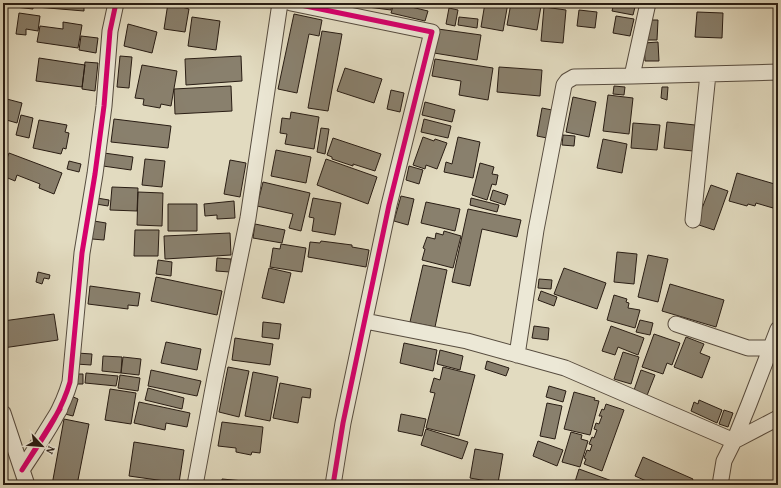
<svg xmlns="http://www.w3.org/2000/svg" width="781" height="488" viewBox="0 0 781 488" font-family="'Gentium Book Plus',serif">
	<rect width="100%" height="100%" fill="#e2dbc0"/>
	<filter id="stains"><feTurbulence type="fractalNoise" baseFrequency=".005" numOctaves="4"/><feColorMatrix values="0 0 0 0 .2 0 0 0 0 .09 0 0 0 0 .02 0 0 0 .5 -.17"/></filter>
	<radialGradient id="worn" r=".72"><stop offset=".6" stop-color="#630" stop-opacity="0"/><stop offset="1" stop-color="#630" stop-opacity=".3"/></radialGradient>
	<path fill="#89806d" stroke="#291d14" d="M15,3H33V9L15,7Z
		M36,3H91V7L84,6V11L36,7Z
		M168,3L183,4L182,7L189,9L185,32L164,29Z
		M361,3H392L391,10L360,6Z
		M394,3H408L407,6L428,11L425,21L391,13Z
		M485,3H508L503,31L481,27Z
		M511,3L541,6L537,30L507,25Z
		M553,3H577V7Z
		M614,3H636L633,15L612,11Z
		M698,3H734V7L698,6Z
		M544,7L566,10L563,43L541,41Z
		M449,8L458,10L455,26L446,24Z
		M579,10L597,12L595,28L577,26Z
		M697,12L723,13L722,38L695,37Z
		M19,13L40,16L38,31L26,29V35L16,34Z
		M294,14L322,20L319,36L309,34L297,93L278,89Z
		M616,16L634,19L630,36L613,33Z
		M192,17L220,21L216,50L188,46Z
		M459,17L478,19L477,28L458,25Z
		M648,20H658L657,40H647Z
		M63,22L82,25L78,48L37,42L40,26L63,29Z
		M128,24L157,32L152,53L124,46Z
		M438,29L481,35L477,60L434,53Z
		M322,31L342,34L328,111L308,108Z
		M81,36L98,38L96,53L79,50Z
		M658,42L659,61H645L644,43Z
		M120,56L132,57L129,88L117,87Z
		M241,56L242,81L186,85L185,59Z
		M39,58L85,65L82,87L36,81Z
		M435,59L493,68L488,100L459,95L461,81L432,76Z
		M85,62L98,63L95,91L82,89Z
		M142,65L177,71L171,106L161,104L160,108L143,105L144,99L135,98Z
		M499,67L542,70L540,96L497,92Z
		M345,68L382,79L374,103L337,91Z
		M775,80H778V93L774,92Z
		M231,86L232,111L175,114L174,89Z
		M614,86L625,87L624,95L613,94Z
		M662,87H668L667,100L661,98Z
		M391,90L404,93L400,112L387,109Z
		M608,95L633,98L629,134L603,131Z
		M573,97L596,102L589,137L566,132Z
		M3,98L22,103L17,123L3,119Z
		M425,102L455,110L452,122L422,115Z
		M542,108L552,110L547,138L537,136Z
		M291,112L319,117L314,149L285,144L287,134L280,133L282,118L290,119Z
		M21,115L33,118L29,138L16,135Z
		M114,119L171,126L168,148L111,142Z
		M424,119L451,126L448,138L421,132Z
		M39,120L67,125L65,132L69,133L66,149L63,148L61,154L33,148Z
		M667,122L695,125L693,151L664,148Z
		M633,123L660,125L657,150L631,148Z
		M321,128L329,129L325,154L317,152Z
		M563,135L575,136L574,146L562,145Z
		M423,137L434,141L435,139L447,143L437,169L426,165L425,169L413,165Z
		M458,137L480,142L473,178L444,172L446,162L452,164Z
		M333,138L381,154L375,171L353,164V166L332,159V157L327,155Z
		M603,139L627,144L622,173L597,168Z
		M276,150L311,157L306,183L271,176Z
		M9,153L62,173L54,194L39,188L40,184L17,175L15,181L3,176V169Z
		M104,153L133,157L131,170L103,166Z
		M145,159L165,161L162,187L142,185Z
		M326,159L377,177L368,204L317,185Z
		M230,160L246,163L240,197L224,194Z
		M69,161L81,164L79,172L67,169Z
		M480,163L494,167L492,174L498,175L496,185L492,184L487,200L472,195Z
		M409,166L423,170L419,184L406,180Z
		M737,173L778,185V191L773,208L756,203L755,206L748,204L747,206L729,201Z
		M263,182L310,193L301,231L289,228L293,214L257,206Z
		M711,185L728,191L714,230L696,224Z
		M112,187L138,188L137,211L110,210Z
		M493,190L508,195L505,205L490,200Z
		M138,192L163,193L162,226L137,225Z
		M401,196L414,199L408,225L394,221Z
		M97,198L109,200L108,206L96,204Z
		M313,198L341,203L335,235L312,231L314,218L309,217Z
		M471,198L499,205L497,212L470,205Z
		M234,201L235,218L217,219V215L205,216L204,204Z
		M426,202L460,209L455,231L421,223Z
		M168,204H197V231H168Z
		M468,209L521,220L517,237L482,229L470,286L452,282Z
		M94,221L106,223L104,240L92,239Z
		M255,224L285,230L282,243L253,238Z
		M135,230H159L158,256H134Z
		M444,231L461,236L453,268L422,260L425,249L423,248L427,237L435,239L436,233L443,235Z
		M230,233L231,255L165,259L164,236Z
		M321,241L352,245V247L369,250L366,267L308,257L310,242L320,243Z
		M281,244L306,248L302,272L270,267L273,248L280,249Z
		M617,252L637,254L634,284L614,282Z
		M648,255L668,259L658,302L638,297Z
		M217,258L231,259L230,272L216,271Z
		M158,260L172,262L171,276L156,274Z
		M423,265L447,270L435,327L410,322Z
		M269,268L291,273L284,303L262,298Z
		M564,268L606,283L597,309L554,294Z
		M38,272L50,275L49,279L44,278L42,284L36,282Z
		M156,277L222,291L217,315L151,301Z
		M539,279L552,280L551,289L538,288Z
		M670,284L724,300L716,327L662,311Z
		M90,286L140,293L138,306L128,305V309L88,304Z
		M541,291L557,297L554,306L538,300Z
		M614,295L627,299L626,302L629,303L628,308L640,310L635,328L607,320Z
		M54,314L58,340L3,348V321Z
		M640,320L653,323L650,335L636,332Z
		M263,322L281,324L279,339L262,337Z
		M534,326L549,328L548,340L532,338Z
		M611,326L644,338L638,355L618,347L615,355L602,351Z
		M654,334L680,343L672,365L667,363L663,374L642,367Z
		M686,337L704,344L700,353L710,357L702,378L674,367Z
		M235,338L273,344L270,365L232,360Z
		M166,342L201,349L197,370L161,363Z
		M404,343L437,350L433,371L400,363Z
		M440,350L463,356L460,370L437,364Z
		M623,352L639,357L631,384L614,379Z
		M77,353L92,354L91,365L76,364Z
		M103,356L122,357L121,373L102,371Z
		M123,357L141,359L139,375L121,373Z
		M487,361L509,368L506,376L485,369Z
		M228,367L249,371L239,417L219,412Z
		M443,367L475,375L459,436L426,428L435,393L430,392L434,378L440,380Z
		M151,370L201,381L197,396L148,386Z
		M641,370L655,375L646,398L633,393Z
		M253,372L278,377L270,421L245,416Z
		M86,373L118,376L116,386L85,383Z
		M76,374H83V384H76Z
		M120,375L140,378L138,391L118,388Z
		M280,383L311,389L310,398L302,397L298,423L273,418Z
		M549,386L566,391L563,402L546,397Z
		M148,388L184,398L182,409L145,400Z
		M110,389L136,393L131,424L105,420Z
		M574,392L595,398L594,400L599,401L590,435L564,429Z
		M71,396L78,399L73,416L65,414Z
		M699,400L722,410L717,423L691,411L694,402L698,404Z
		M139,402L190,413L187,427L166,423L165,430L134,423Z
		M547,403L562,406L555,439L540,436Z
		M606,404L624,410L602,471L584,464L586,459L584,458L587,450L590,451L592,445L589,444L592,437L594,438L597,430L594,429L596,423L599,424L602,416H599L602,409L604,410Z
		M724,410L733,413L728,427L719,424Z
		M401,414L426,419L422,436L398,431Z
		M64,419L89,424L77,485H52Z
		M222,422L263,427L260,453L252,452L251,455L236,452V448L218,446Z
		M426,429L468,442L462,459L421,445Z
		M571,432L582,435L581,439L588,441L580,467L562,462Z
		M538,441L563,450L557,466L533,456Z
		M134,442L184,450L179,483L129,476Z
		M475,449L503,454L498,483L470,478Z
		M643,457L693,479L690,485H655L635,476Z
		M579,469L623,485H574Z
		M222,479L255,482V485H222Z"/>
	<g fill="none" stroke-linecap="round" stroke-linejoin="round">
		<defs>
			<path id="street" d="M291,3L432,32L389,205L343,423L333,485
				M632,76L778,72
				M693,220L708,74
				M365,321L467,341L565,368L734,441L778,418
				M676,324L748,348H771
				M517,355L536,230L564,85L567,81L574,77L632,76L648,3
				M60,409L22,470C40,442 61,414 70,382L82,253L95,174L104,106L110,31L116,3
				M3,413L27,485
				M195,485L215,378L248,218L280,3
				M720,485L724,461L734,441L749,404L778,329"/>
		</defs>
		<use href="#street" stroke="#574c3f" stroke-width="17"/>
		<use href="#street" stroke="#ece8d6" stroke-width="15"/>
		<defs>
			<path id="cycleway" d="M291,3L432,32L389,205L343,423L333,485
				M60,409L22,470C40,442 61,414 70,382L82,253L95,174L104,106L110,31L116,3"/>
		</defs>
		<use href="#cycleway" stroke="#ece8d6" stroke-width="8"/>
		<use href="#cycleway" stroke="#d6006c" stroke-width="5"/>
	</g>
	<rect width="781" height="488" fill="none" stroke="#e2dbc0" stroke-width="16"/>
	<rect x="4" y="4" width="773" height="480" fill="none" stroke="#291d14" stroke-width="2"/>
	<rect x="8" y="8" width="765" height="472" fill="none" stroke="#291d14"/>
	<g transform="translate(42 446) rotate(116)" stroke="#ece8d6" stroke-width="3" paint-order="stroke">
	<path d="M0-3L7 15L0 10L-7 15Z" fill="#291d14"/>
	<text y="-6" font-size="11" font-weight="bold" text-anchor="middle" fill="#291d14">N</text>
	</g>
	<rect width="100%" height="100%" filter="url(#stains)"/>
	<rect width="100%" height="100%" fill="url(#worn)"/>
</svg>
